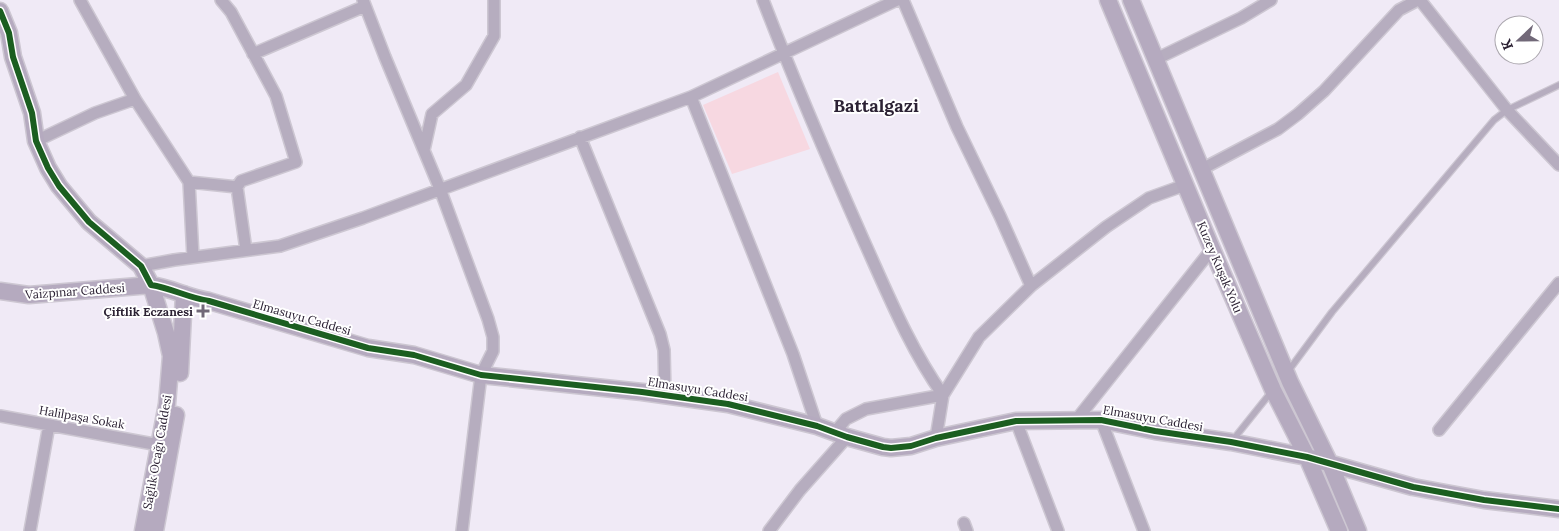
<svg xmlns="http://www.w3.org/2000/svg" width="1559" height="531" viewBox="0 0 1559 531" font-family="Lora,serif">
	<rect width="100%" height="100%" fill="#f0eaf6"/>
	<path fill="#f7d8e1" d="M778,72L810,149L732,174L703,105Z"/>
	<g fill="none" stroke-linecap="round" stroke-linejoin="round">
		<defs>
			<path id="lane" d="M1289,370L1332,312L1494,120L1507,110L1559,85
				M1232,441L1272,391"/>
			<path id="street" d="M80,0L135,99
				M221,0L231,12L276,96L296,162L241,181L237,187L246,250
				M363,0L385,57L440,189L488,319L493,337V351L481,375L462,531
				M763,0C794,81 828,160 863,239C887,292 909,347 943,395L936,438
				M903,0L957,127L1000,216L1031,286
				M1420,0L1507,110L1559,165
				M253,54L365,6
				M1156,59L1241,18L1271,0
				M691,97L793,354L817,426
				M580,137L660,334L664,350L665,395
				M36,141L95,113L135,99L189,182L193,257
				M424,150L432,114L466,85L494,36V0
				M1202,169L1278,129L1298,114L1324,91L1399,10L1418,0
				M189,182L237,187
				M141,266L174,260L280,246L363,218L691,97L897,0
				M0,416L159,445
				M1077,419L1212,249
				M1101,420L1144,531
				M1016,421L1058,531
				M1439,430L1559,283
				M835,432L846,419L866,409L943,395L979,337L1031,286L1106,227L1149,198L1185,185
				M964,523L967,531
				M30,531L49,425
				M769,531L800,490L847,437"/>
			<path id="secondary" d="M1108,0L1212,249L1273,390L1307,457L1339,531
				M1131,0L1290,382L1330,464L1358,531
				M0,11L9,33L13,57L32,113L36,141L48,168L59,186L89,222L141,266L151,285C171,288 189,298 209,301L368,348L414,355L481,375L642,392L728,404L817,426L847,437L883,447L891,448L911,446L936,438L1016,421L1101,420L1155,431L1231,442L1307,457L1413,487L1484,500L1559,509
				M0,291L29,295L151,285L166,333L171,356L167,404L143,531
				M180,373L184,294
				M155,531L176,415"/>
		</defs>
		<use href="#lane" stroke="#cdc7d2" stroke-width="8"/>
		<use href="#street" stroke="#cdc7d2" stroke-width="14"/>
		<use href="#secondary" stroke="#cdc7d2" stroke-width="19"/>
		<use href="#lane" stroke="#b6adbf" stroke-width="5.5"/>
		<use href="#street" stroke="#b6adbf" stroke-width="11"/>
		<use href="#secondary" stroke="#b5aabf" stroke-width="16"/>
		<defs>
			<path id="cycleway" d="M0,11L9,33L13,57L32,113L36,141L48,168L59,186L89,222L141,266L151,285C171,288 189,298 209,301L368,348L414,355L481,375L642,392L728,404L817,426L847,437L883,447L891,448L911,446L936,438L1016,421L1101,420L1155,431L1231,442L1307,457L1413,487L1484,500L1559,509"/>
		</defs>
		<use href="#cycleway" stroke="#fff" stroke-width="9"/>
		<use href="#cycleway" stroke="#1b5e20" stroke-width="6"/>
	</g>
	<path fill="#716878" stroke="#fff" stroke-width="2" d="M200.5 303.5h5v5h5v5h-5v5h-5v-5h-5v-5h5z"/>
	<g text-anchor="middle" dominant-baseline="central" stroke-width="4" stroke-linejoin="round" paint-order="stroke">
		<g font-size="12" fill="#2c2234" stroke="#fff">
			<text transform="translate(1220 267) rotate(67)">Kuzey Kuşak Yolu</text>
			<text transform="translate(75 291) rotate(-4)">Vaizpınar Caddesi</text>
			<text transform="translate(302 317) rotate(16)">Elmasuyu Caddesi</text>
			<text transform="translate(698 389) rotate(9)">Elmasuyu Caddesi</text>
			<text transform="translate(82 417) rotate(10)">Halilpaşa Sokak</text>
			<text transform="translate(1153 418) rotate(10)">Elmasuyu Caddesi</text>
			<text transform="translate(157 452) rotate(-80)">Sağlık Ocağı Caddesi</text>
		</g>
		<g font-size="12" font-weight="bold" fill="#2c2234" stroke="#fff" text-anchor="end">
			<text x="193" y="311">Çiftlik Eczanesi</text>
		</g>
		<g font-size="18" font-weight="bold" fill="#2c2234" stroke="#fff">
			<text x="876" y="105">Battalgazi</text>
		</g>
	</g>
	<g transform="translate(1519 40) rotate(248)"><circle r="24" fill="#ffffff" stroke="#aba7ae"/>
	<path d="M0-4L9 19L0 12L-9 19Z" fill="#716878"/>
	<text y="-8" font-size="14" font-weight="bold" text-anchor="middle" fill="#2c2234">K</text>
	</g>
</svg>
